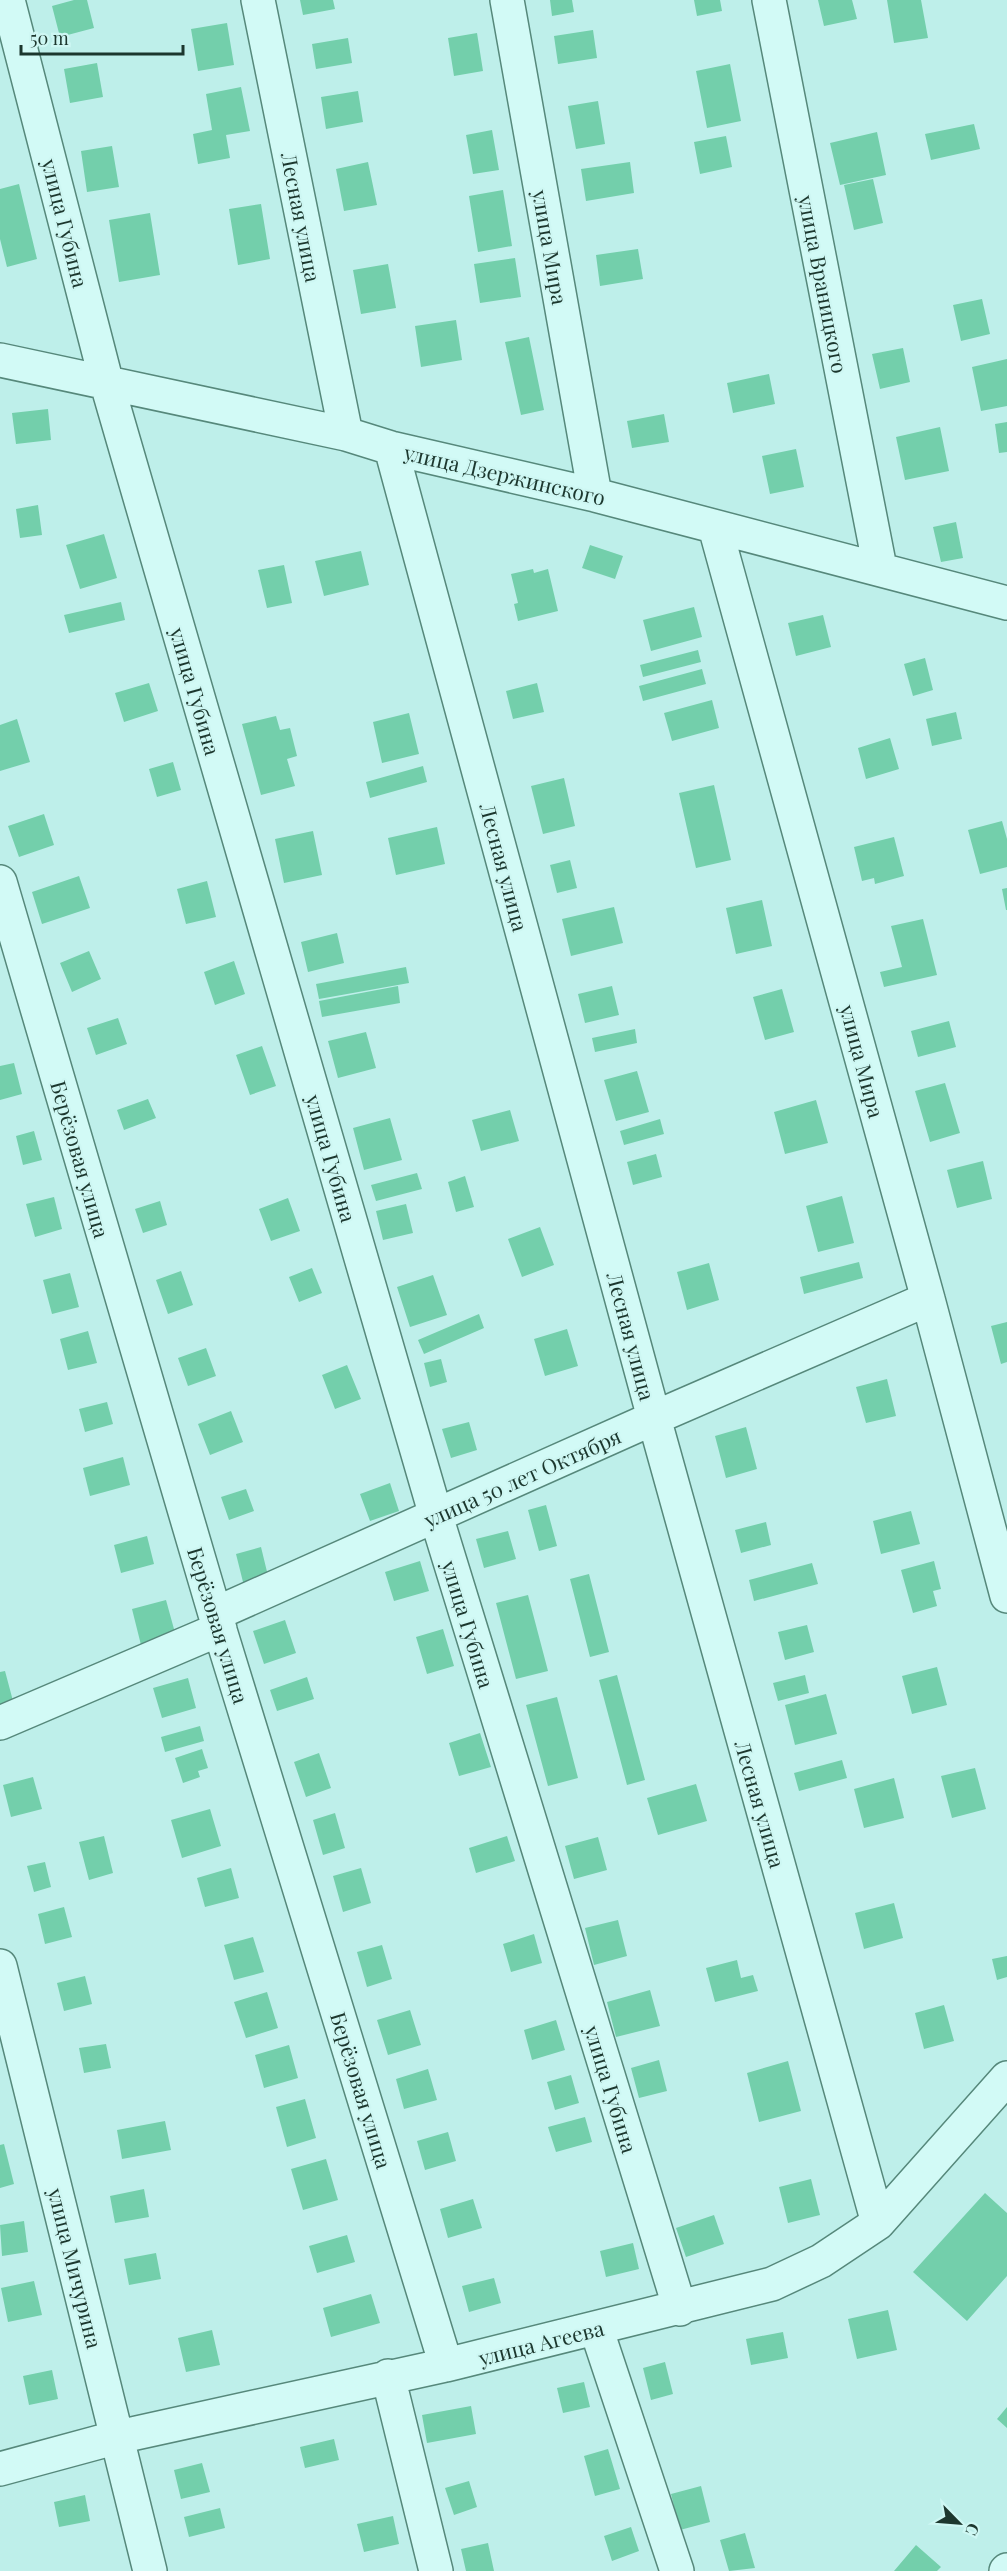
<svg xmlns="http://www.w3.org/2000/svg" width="1007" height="2571" viewBox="0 0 1007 2571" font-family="'Playfair Display',serif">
	<rect width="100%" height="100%" fill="#beefea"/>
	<path fill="#73cfab" d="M74,0H87L94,28L60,37L52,6Z
		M300,0H333L335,9L303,15Z
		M550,0H572L574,12L552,16Z
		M694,0H720L722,11L697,16Z
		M818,0H852L857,19L824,26Z
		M887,0H921L928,38L894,43Z
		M227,23L234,65L198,71L191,29Z
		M593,30L597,58L558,64L554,36Z
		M477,33L483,71L454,76L448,38Z
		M348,38L352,63L316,69L312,44Z
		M97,63L103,97L70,103L64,69Z
		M730,64L741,121L707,128L696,71Z
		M241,87L250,131L226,135L230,158L198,164L193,134L212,130L206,94Z
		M358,91L363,122L326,129L321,97Z
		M598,101L605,144L576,149L568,106Z
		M974,124L980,149L931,160L925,134Z
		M492,130L499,170L473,174L466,135Z
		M877,132L886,175L840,185L830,143Z
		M726,136L732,167L700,174L694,142Z
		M112,146L119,187L87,192L81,151Z
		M368,162L377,205L344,211L336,169Z
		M630,162L634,193L586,201L581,169Z
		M873,179L883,223L854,230L844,185Z
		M19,184L37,259L7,267L0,239V189Z
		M503,190L512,246L478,252L469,196Z
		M261,204L270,259L238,265L229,209Z
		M150,213L160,275L119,282L109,220Z
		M638,249L643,279L600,286L596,255Z
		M515,258L521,297L480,303L474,264Z
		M388,264L396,308L361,314L353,270Z
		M982,299L990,334L961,341L953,305Z
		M456,320L462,360L421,367L415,326Z
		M529,337L544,410L521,415L505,342Z
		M903,348L910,382L880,389L872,354Z
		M1007,359V406L981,411L972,367Z
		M769,374L775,404L733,413L727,383Z
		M48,409L51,440L16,444L12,413Z
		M664,414L669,442L632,448L627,421Z
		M1007,422V452L999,453L995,424Z
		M940,427L949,471L905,480L896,437Z
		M796,449L804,487L770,494L762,456Z
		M38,505L42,535L20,538L16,509Z
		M956,522L963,558L941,562L933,527Z
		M104,534L117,578L80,589L66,545Z
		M590,545L623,556L615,579L582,568Z
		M361,551L369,585L324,596L315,561Z
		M284,565L292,603L267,608L258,570Z
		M533,569L534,573L548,569L558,611L518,621L514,604L518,603L511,574Z
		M121,602L125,620L69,633L64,615Z
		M694,607L702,637L651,651L643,620Z
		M823,615L831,647L796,656L788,623Z
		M698,650L701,662L643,677L640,665Z
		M925,658L933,690L913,696L904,664Z
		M702,669L706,684L643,701L639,686Z
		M149,683L158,711L124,722L115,693Z
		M537,683L544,712L513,719L506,691Z
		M712,700L719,728L672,741L664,713Z
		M956,712L962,739L932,746L926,719Z
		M409,713L419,754L382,763L373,722Z
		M276,716L280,730L290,728L297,756L287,759L295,786L261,795L242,724Z
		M17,719L30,762L0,771V725Z
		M890,738L899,769L866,779L858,748Z
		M173,762L181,790L157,797L149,769Z
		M423,766L427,782L370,798L366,782Z
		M564,778L575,826L543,834L531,786Z
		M714,785L731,860L696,868L679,793Z
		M44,814L54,845L19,857L8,826Z
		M1002,821L1007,839V867L980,874L968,830Z
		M437,827L445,864L396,875L388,838Z
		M313,831L322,875L284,883L275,839Z
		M894,837L904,876L875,884L874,878L862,881L854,847Z
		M570,860L577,888L557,893L550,865Z
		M79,876L90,908L42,924L32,892Z
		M207,881L216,917L186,924L177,889Z
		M1007,888V910H1006L1002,889Z
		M762,900L772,946L736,954L726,908Z
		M614,907L623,943L571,956L562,919Z
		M923,919L937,975L884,987L880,972L902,967L891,926Z
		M337,933L344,963L308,972L301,942Z
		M89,951L101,979L72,992L60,963Z
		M234,961L245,994L215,1005L204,972Z
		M406,967L409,983L319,999L316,984Z
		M398,986L400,1003L322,1017L319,1001Z
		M612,986L619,1015L585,1023L578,994Z
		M782,989L794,1032L765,1040L753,997Z
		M118,1018L127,1044L96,1055L87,1028Z
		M949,1021L956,1047L918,1057L911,1031Z
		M635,1029L637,1043L595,1052L592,1038Z
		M366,1032L376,1068L338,1078L328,1041Z
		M262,1046L276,1086L250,1095L236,1055Z
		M14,1063L22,1094L0,1100V1066Z
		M637,1071L649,1112L616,1121L604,1080Z
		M945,1083L960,1133L930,1142L915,1091Z
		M148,1099L156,1118L124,1130L117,1110Z
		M816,1100L828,1143L785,1154L774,1112Z
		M510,1110L519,1141L481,1151L472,1120Z
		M390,1118L402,1160L364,1170L353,1128Z
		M660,1119L664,1134L624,1145L620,1131Z
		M34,1131L42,1160L23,1165L16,1136Z
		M656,1154L662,1177L633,1185L627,1162Z
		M983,1161L992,1199L957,1208L947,1170Z
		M417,1173L422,1189L376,1201L371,1185Z
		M465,1176L474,1207L456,1212L448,1182Z
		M842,1196L854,1243L818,1252L806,1206Z
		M54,1197L62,1229L35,1237L26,1204Z
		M288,1198L300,1231L271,1241L259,1209Z
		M160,1201L167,1225L143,1233L135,1209Z
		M406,1204L413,1233L383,1240L376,1211Z
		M540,1227L554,1265L522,1277L508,1239Z
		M859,1262L863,1278L804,1294L800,1277Z
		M709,1263L719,1300L687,1310L677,1272Z
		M312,1268L322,1293L299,1302L289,1277Z
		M181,1271L193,1305L168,1314L156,1280Z
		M70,1273L79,1307L52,1314L43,1280Z
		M433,1275L447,1315L410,1327L397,1287Z
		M479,1314L484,1328L424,1354L418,1340Z
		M1007,1322V1362L1001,1364L991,1326Z
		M567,1329L578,1366L545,1376L534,1339Z
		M88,1331L97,1363L68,1370L60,1339Z
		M206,1348L216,1376L188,1386L178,1358Z
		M441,1359L447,1382L430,1387L424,1363Z
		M347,1365L361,1399L335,1409L322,1375Z
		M887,1379L896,1416L866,1423L856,1387Z
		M107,1402L113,1424L85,1432L79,1409Z
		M231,1411L243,1442L210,1455L198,1424Z
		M469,1422L477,1450L451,1458L442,1429Z
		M746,1427L757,1469L726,1478L715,1436Z
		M123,1457L130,1485L90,1496L83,1468Z
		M390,1483L399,1511L370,1521L360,1494Z
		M246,1489L254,1511L229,1520L221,1497Z
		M546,1505L557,1546L539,1551L528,1510Z
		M911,1511L920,1544L881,1554L873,1521Z
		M766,1522L771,1545L741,1553L735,1530Z
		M508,1531L516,1559L484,1568L476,1539Z
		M147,1536L154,1564L121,1573L114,1545Z
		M261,1547L269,1580L244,1586L236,1554Z
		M420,1561L429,1591L394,1601L385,1572Z
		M934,1561L941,1589L933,1591L937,1606L913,1613L901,1570Z
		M812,1563L818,1584L754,1601L749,1580Z
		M589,1574L609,1652L590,1657L570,1579Z
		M528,1595L548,1671L516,1679L496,1603Z
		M166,1600L177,1640L142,1649L132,1609Z
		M285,1620L296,1653L264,1664L253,1631Z
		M807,1625L814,1652L785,1660L778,1632Z
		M443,1629L454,1666L427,1674L416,1637Z
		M937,1667L947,1705L912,1714L902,1676Z
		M5,1671L13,1701L0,1705V1672Z
		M617,1675L645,1780L627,1785L599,1680Z
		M805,1675L809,1693L778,1701L773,1683Z
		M307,1677L314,1699L277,1711L270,1690Z
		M188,1678L196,1708L162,1718L153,1688Z
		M826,1694L837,1734L795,1745L785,1705Z
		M557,1697L578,1778L548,1786L526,1705Z
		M200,1726L204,1741L165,1752L161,1737Z
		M480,1733L491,1767L459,1776L449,1743Z
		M202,1749L208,1768L198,1771L200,1777L183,1783L175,1758Z
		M319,1753L331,1788L306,1797L294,1762Z
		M842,1760L847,1778L799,1791L794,1773Z
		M975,1768L986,1809L952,1818L941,1776Z
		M33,1777L42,1809L11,1817L3,1785Z
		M894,1778L904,1818L864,1828L854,1789Z
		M696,1784L707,1821L658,1835L647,1798Z
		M210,1809L221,1846L182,1858L171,1820Z
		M335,1813L345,1848L323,1855L313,1820Z
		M104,1836L113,1873L89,1880L79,1842Z
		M507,1836L515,1861L476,1873L469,1848Z
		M598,1837L607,1870L574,1879L565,1846Z
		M45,1862L51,1887L34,1892L27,1866Z
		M231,1868L239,1898L205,1907L197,1878Z
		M361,1868L371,1903L343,1912L333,1876Z
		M894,1903L903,1938L864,1949L855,1913Z
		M64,1907L72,1937L45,1944L38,1914Z
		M618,1920L627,1956L594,1965L585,1928Z
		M534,1934L542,1963L511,1972L503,1944Z
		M253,1937L264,1972L234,1980L224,1945Z
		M382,1945L392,1979L367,1987L357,1952Z
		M1007,1956V1977L997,1980L992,1959Z
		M737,1960L741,1978L753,1975L758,1991L715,2002L706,1968Z
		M85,1976L92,2004L64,2011L57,1983Z
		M650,1990L660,2026L616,2037L607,2002Z
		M267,1992L278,2028L246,2038L234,2002Z
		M944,2005L954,2041L924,2049L915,2013Z
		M410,2010L421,2045L388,2055L377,2020Z
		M556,2020L565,2050L532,2060L524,2030Z
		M106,2044L111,2068L84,2073L79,2048Z
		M289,2045L298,2078L264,2088L255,2055Z
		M659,2060L667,2091L639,2098L631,2068Z
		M788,2061L801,2111L759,2122L747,2073Z
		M428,2069L437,2100L404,2109L396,2079Z
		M571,2075L579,2103L555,2110L547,2082Z
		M305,2099L316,2138L287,2147L276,2107Z
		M585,2117L592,2142L556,2152L548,2127Z
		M165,2121L171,2150L122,2159L117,2130Z
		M448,2132L456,2161L425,2170L417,2141Z
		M4,2144L14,2184L0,2188V2145Z
		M326,2159L338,2200L303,2210L291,2169Z
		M811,2179L820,2215L788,2223L779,2187Z
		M144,2189L149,2217L115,2223L110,2196Z
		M985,2193L1007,2213V2276L967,2321L913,2272Z
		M473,2199L482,2228L448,2238L440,2209Z
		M714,2215L724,2244L686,2257L676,2228Z
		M24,2221L28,2252L2,2256L0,2225Z
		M347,2235L355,2262L317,2273L309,2246Z
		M633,2243L639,2269L606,2277L600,2251Z
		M156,2253L161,2279L129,2285L124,2259Z
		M494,2278L501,2303L469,2312L462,2286Z
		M34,2281L42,2315L8,2322L1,2288Z
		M371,2294L380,2323L331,2337L323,2308Z
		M888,2310L897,2350L857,2359L848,2319Z
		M212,2330L220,2365L186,2372L178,2338Z
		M783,2332L788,2358L751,2365L746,2339Z
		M665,2362L673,2394L651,2400L643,2368Z
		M52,2370L58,2399L29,2405L23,2376Z
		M584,2382L590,2407L563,2413L557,2388Z
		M471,2406L476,2434L427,2443L422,2415Z
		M1007,2407V2428L997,2419Z
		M334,2439L339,2460L305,2468L300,2447Z
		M608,2449L620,2489L595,2496L584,2456Z
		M202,2463L210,2492L181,2499L174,2470Z
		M469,2481L477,2507L454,2515L445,2488Z
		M701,2486L710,2522L680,2530L671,2494Z
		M85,2495L90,2521L59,2527L54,2502Z
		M220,2508L225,2528L189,2537L184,2517Z
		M393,2516L399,2544L364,2552L357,2524Z
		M631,2527L639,2551L612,2561L604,2536Z
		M745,2533L755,2568L729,2571L720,2540Z
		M488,2543L494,2571H466L461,2549Z
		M916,2545L941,2567L937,2571H894Z"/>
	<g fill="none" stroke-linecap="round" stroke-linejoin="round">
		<defs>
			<path id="minor" d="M8,0L107,384L436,1516L680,2309
				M258,0L346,434
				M507,0L595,495
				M769,0L880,568
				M0,360L346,434L391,448L595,495L1007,603
				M391,448L654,1418L878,2223
				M715,527L928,1299L1007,1596
				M0,882L215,1614L446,2365
				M215,1614L654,1418L928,1299
				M0,1723L220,1629
				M0,1966L150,2571
				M596,2328L677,2571
				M388,2376L436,2571
				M0,2469L118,2437L446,2365L772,2284L821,2261L878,2223L1007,2078
				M1006,2571L1007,2570"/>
		</defs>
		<use href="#minor" stroke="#56887b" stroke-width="36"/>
		<use href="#minor" stroke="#d2faf6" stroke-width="33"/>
	</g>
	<g text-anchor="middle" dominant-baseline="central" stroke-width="4.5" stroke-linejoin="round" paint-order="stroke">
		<g font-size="21" fill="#1c372e" stroke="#cef7f3">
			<text transform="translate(302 217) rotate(79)">Лесная улица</text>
			<text transform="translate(66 223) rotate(76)">улица Губина</text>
			<text transform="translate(551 247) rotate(80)">улица Мира</text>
			<text transform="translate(824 284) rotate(79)">улица Враницкого</text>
			<text transform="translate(505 474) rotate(13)">улица Дзержинского</text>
			<text transform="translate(196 691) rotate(74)">улица Губина</text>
			<text transform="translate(505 867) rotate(75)">Лесная улица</text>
			<text transform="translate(863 1061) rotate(75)">улица Мира</text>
			<text transform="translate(332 1158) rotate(74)">улица Губина</text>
			<text transform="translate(81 1159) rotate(74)">Берёзовая улица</text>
			<text transform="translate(632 1336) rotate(75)">Лесная улица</text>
			<text transform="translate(522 1477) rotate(-24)">улица 50 лет Октября</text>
			<text transform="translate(469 1624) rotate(73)">улица Губина</text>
			<text transform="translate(219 1625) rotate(73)">Берёзовая улица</text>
			<text transform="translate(761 1804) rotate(74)">Лесная улица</text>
			<text transform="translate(612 2089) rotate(73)">улица Губина</text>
			<text transform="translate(362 2090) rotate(73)">Берёзовая улица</text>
			<text transform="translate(76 2268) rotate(76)">улица Мичурина</text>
			<text transform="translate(541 2342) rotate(-14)">улица Агеева</text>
		</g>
	</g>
	<g transform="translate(959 2523) rotate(115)" stroke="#cef7f3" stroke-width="4.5" paint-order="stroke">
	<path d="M0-4.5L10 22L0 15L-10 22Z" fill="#1c372e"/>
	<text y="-9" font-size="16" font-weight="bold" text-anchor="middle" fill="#1c372e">С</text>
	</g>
	<path d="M21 45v9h162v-9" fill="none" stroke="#1c372e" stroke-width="3"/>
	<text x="30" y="45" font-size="18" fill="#1c372e" stroke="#cef7f3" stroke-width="4.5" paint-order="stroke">50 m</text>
</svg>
